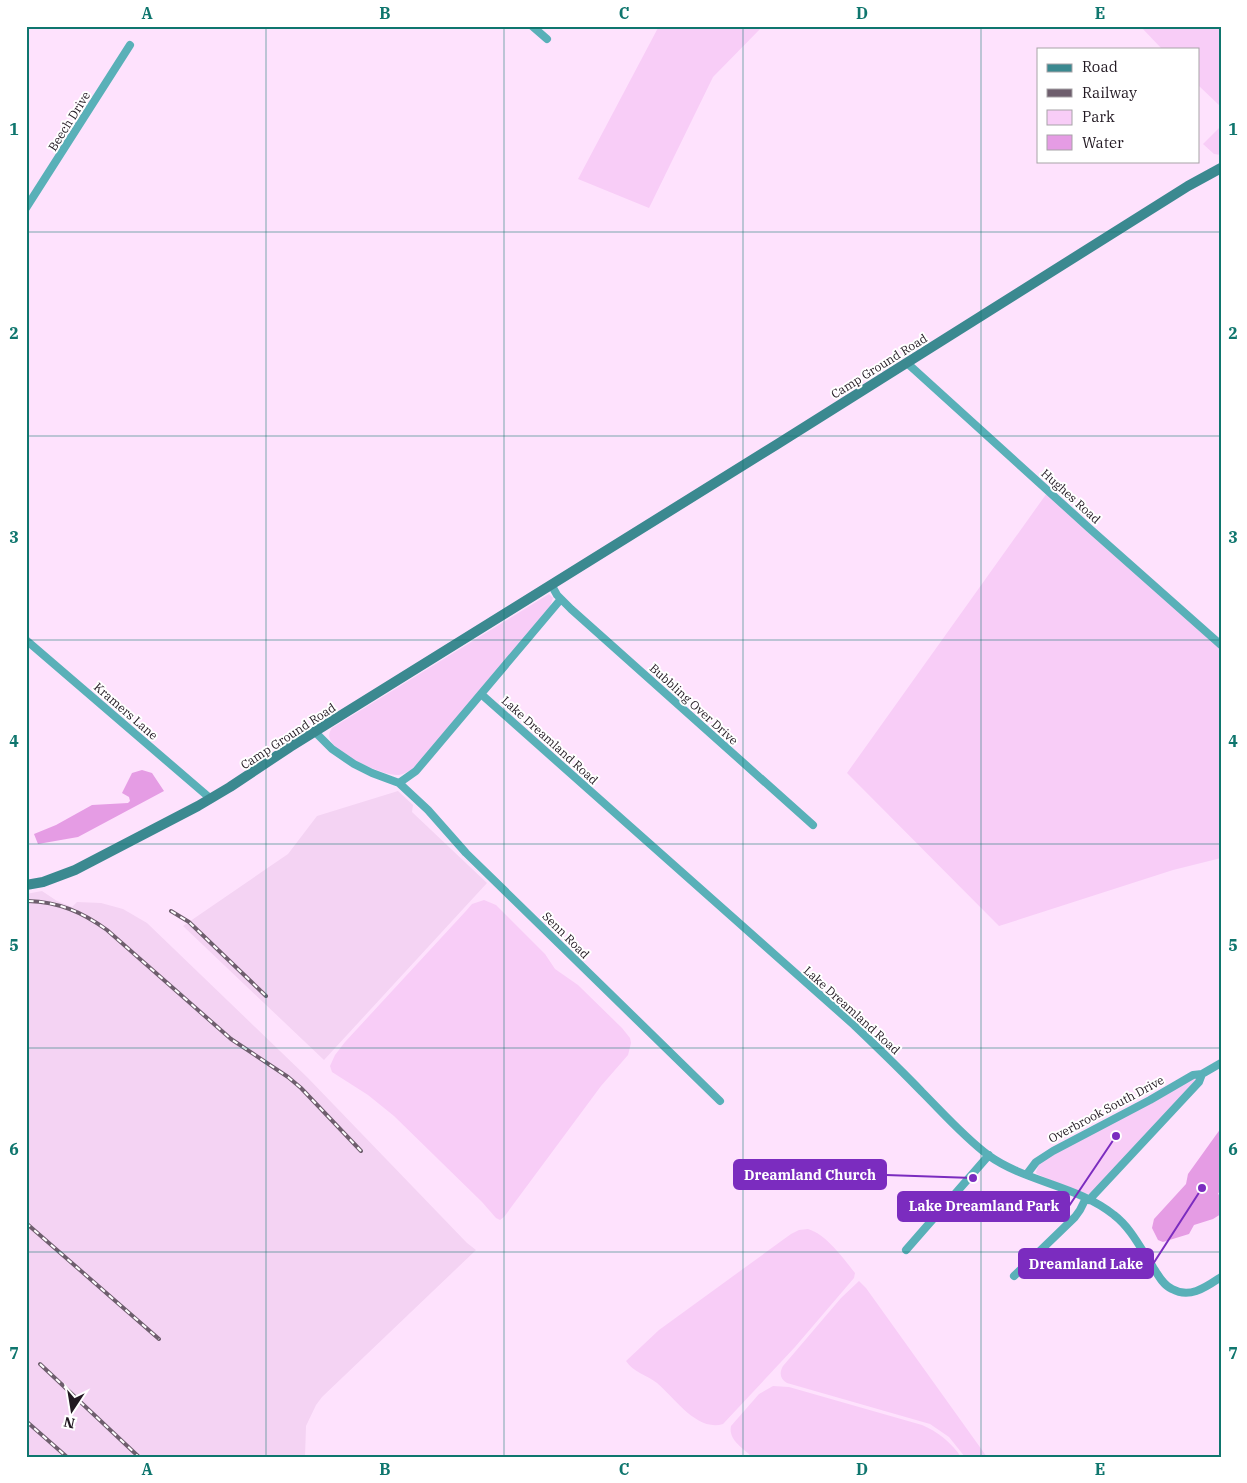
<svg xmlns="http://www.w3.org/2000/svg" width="1247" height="1483" viewBox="0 0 1247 1483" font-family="'IBM Plex Serif',serif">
	<rect width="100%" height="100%" fill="#fee2fd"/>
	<path fill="#f4d3f3" d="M398,791L413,805L412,812L487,883L324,1060L183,926L288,854L317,816Z
		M42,891L57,901L72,907L77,902L101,903L123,909L147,923L307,1077L467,1243L476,1250L322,1397L316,1405L306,1426L305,1457H26V894Z"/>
	<path fill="#f8cdf7" d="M659,26H763L713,77L649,208L578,179Z
		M1140,26H1221V107L1198,85V49H1162Z
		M1221,126V155L1214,154L1203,144Z
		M1047,493L1221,647V858L1173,870L999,926L847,773Z
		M549,594L553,598L549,609L414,768C409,771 404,774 399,775C385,777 334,753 330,739C328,735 330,731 332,728Z
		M484,900L496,905L545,954L555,969L578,985L622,1028L630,1038L631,1043L628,1055L601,1086L504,1217L500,1220L496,1218L482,1202L394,1116L368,1095L332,1072L330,1066L335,1055L345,1042L465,912L472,904Z
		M1195,1078L1197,1079L1091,1194L1081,1193L1037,1174L1036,1172L1039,1164L1047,1158Z
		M808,1229C826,1234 844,1259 855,1273L854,1278L795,1347L723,1424C697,1432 675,1398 657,1383C647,1375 633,1372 626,1361L659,1330L791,1234L799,1230Z
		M859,1281L866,1288L987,1457H965L949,1437L930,1424L787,1383C780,1379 779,1373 783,1366L841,1298Z
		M773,1386L789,1387L922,1425C938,1432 951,1442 961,1457H752C743,1448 728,1440 731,1426L759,1394Z"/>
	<path fill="#e59ce4" d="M142,770L152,773L164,791L78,837L38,844L34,834L56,825L92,805L128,803L130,801L129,797L122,793L132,773Z
		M1221,1128V1192L1218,1193L1221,1200V1214L1213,1219L1194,1225L1189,1234L1163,1242L1158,1240L1152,1228L1154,1219L1186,1184L1188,1174Z"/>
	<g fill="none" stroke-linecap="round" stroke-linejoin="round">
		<path stroke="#59b0b8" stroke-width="8" d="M532,26L547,39
			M26,208L130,45
			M907,363L1089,528L1221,645
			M552,586L557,595L571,609L813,825
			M26,640L211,799
			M481,694L854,1025C877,1047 900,1069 922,1092C943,1113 964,1137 988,1155C1025,1182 1079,1186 1114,1215C1131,1228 1141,1249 1153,1267C1158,1275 1163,1285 1172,1289C1190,1299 1206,1287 1221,1277
			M315,732L332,749L354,764L372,773L399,783L428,810L466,853L720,1101
			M399,783L416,771L561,599
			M1027,1174L1036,1162L1053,1151L1150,1100L1193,1075L1202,1074
			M1089,1200L1199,1082L1202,1074L1221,1063
			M906,1250L989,1155
			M1014,1276L1075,1217L1080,1210L1086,1198"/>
		<path stroke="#3b8990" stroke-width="10" d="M26,885L43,882L75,870L198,806L230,787L290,747L776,445L1188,186L1221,168"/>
		<defs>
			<path id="rail" d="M28,901C59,902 82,912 107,930L231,1039L288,1077L301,1088L361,1151
				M171,911L189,922L266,996
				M26,1223L159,1339
				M40,1364L139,1457
				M26,1421L67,1457"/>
		</defs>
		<use href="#rail" stroke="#6e5e6d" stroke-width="4"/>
		<use href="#rail" stroke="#fff" stroke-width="2" stroke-dasharray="5.5" stroke-linecap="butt"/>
	</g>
	<path fill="none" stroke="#0f766e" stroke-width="1" stroke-opacity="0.55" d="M266,26V1457M504,26V1457M743,26V1457M981,26V1457M26,232H1221M26,436H1221M26,640H1221M26,844H1221M26,1048H1221M26,1252H1221"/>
	<g text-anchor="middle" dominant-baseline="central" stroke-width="4" stroke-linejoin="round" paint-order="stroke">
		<g font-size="12" fill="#221922" stroke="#fff">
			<text transform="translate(69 121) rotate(-58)">Beech Drive</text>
			<text transform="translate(879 366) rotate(-32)">Camp Ground Road</text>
			<text transform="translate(1071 496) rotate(42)">Hughes Road</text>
			<text transform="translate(694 704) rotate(42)">Bubbling Over Drive</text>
			<text transform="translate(126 711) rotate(41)">Kramers Lane</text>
			<text transform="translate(288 736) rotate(-33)">Camp Ground Road</text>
			<text transform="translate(550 740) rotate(42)">Lake Dreamland Road</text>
			<text transform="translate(566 935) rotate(45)">Senn Road</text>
			<text transform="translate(852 1010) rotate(42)">Lake Dreamland Road</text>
			<text transform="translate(1106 1109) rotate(-28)">Overbrook South Drive</text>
		</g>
	</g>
	<path fill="none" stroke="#7b2cbf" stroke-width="2" d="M973 1178L886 1175M1116 1136L1069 1206M1202 1188L1153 1264"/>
	<g fill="#7b2cbf" stroke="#fff" stroke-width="2">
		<circle cx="973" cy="1178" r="5"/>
		<circle cx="1116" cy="1136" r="5"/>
		<circle cx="1202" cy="1188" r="5"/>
	</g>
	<g fill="#7b2cbf" stroke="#7b2cbf" stroke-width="2">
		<rect x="734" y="1160" width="152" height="29" rx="5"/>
		<rect x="898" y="1192" width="171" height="29" rx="5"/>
		<rect x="1019" y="1249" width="134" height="29" rx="5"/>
	</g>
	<g font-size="14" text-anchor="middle" font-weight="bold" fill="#fff">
		<text x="810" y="1180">Dreamland Church</text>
		<text x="984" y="1211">Lake Dreamland Park</text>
		<text x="1086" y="1269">Dreamland Lake</text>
	</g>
	<rect width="1247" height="1483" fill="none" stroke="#ffffff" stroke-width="55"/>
	<rect x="1037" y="48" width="162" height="115" fill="#ffffff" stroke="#a7a3a7"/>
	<rect x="1047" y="64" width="25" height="8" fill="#3b8990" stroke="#a7a3a7"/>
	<text x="1082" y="72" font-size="15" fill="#221922">Road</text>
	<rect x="1047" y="89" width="25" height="8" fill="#6e5e6d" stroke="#a7a3a7"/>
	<text x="1082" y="98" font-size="15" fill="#221922">Railway</text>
	<rect x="1047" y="110" width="25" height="15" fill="#f8cdf7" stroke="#a7a3a7"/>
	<text x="1082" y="122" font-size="15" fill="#221922">Park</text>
	<rect x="1047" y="135" width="25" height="15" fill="#e59ce4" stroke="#a7a3a7"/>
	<text x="1082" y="148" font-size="15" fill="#221922">Water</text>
	<g transform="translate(72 1410) rotate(192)" stroke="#ffffff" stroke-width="4" paint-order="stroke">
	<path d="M0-4L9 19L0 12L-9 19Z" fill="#221922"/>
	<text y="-8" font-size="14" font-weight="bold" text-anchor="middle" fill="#221922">N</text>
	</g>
	<rect x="28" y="28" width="1192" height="1428" fill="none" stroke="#0f766e" stroke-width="2"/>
	<g font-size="16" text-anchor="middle" font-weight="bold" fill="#0f766e">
		<text x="147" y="19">A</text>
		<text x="385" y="19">B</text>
		<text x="624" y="19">C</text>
		<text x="862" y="19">D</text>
		<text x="1100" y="19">E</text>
		<text x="14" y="135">1</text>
		<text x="1233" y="135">1</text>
		<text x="14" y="339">2</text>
		<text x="1233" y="339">2</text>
		<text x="14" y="543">3</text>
		<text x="1233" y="543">3</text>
		<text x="14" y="747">4</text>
		<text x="1233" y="747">4</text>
		<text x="14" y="951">5</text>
		<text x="1233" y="951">5</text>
		<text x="14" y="1155">6</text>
		<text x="1233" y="1155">6</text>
		<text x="14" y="1359">7</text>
		<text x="1233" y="1359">7</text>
		<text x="147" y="1475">A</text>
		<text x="385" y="1475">B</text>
		<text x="624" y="1475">C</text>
		<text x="862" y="1475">D</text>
		<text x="1100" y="1475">E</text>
	</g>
</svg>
